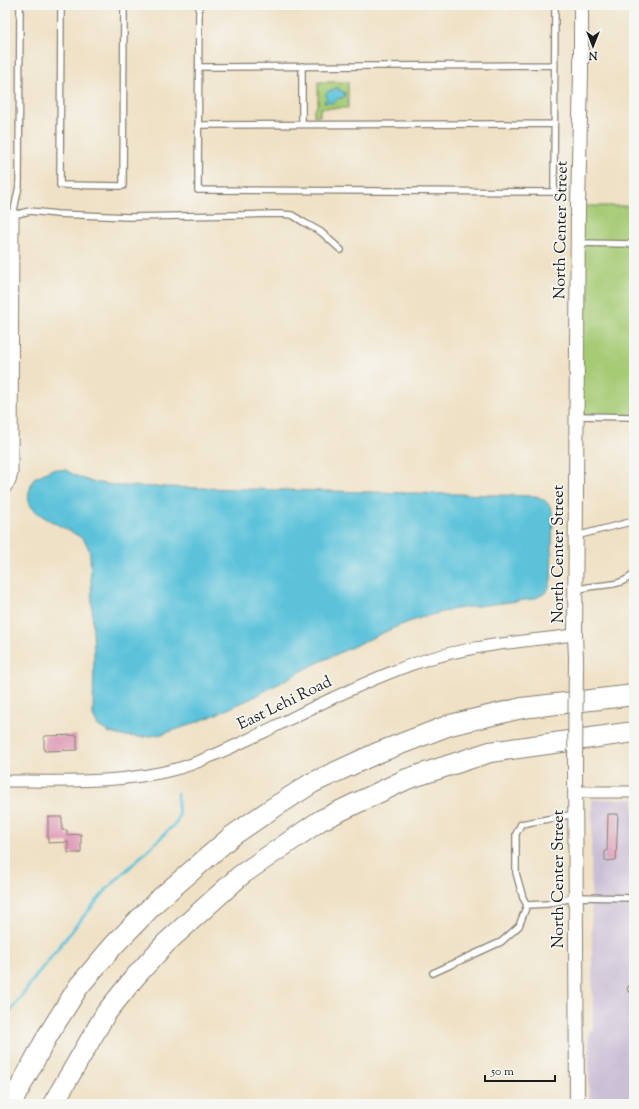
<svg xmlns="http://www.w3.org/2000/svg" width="639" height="1109" viewBox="0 0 639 1109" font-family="'Sorts Mill Goudy',serif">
	<rect width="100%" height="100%" fill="#f6f6f2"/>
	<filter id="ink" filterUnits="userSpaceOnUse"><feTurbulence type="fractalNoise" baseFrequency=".025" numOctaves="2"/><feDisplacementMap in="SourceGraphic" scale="8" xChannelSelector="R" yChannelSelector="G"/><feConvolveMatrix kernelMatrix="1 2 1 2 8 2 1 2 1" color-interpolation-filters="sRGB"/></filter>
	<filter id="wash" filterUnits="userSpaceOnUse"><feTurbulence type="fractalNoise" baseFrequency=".012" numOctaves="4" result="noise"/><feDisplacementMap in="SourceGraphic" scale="16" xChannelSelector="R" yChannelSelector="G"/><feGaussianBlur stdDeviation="0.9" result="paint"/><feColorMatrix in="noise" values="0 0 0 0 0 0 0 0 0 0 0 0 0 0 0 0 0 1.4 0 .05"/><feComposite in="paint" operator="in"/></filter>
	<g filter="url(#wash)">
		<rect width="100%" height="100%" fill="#efe1c5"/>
		<path fill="#cbbfd5" d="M592,799H634V1104H589V1031L593,1030L591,876Z"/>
		<path fill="#a6cb75" stroke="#617448" d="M318,82H348V108H320V116H314V110L318,104Z
			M578,206H634V416H577Z"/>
		<path fill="#5cc2da" stroke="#3c6f7b" d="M335,88H339L340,91L344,92L345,96L343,98H339L336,101L333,103L328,102L325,103L324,101L327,99C326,95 325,93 329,91H332Z
			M53,469L66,470L76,476L92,482L121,486L536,496C547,501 549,503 553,514L551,580C548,593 545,594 533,599L455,609L423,617L398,626L315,664L250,699L210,717L181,728L162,734L145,737L122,736L108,732L98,726L93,716L94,657L90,554C89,550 87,543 84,540C73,530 32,516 29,502C27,495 31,485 34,478Z"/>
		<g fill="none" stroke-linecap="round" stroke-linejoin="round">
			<path stroke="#5cc2da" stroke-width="3" d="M5,1019L36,976L78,923L108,888L177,822L179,815L177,794"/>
		</g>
		<g id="blocks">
			<path fill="#de9ab6" d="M77,735V750L44,751V736Z
				M608,814H618L616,860L605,861V851H607Z
				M48,817H62V830H67V835L81,834V853H68V842L48,843Z"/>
		</g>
	</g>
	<g filter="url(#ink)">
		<use href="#blocks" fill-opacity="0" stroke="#867e70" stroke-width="1"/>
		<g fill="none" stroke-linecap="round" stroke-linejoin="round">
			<defs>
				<path id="service" d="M20,5L19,186L13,215L30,211L57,214L129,217L280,214L292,215L305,223L321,232L341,250
					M61,5L60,185L123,186L124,5
					M199,5L198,190L554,192L555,5
					M302,66V124
					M199,67L555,65
					M198,125L554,124
					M578,243L634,244
					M577,416L634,417
					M576,536L634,521
					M576,590C580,589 584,588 589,587C606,584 619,587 634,574
					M575,814L521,824L516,834V873L523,898L527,905L547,904L576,897L634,898
					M433,973L501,942L519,926L527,905
					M631,989H634"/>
				<path id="minor" d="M5,215H13L12,473L10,481L5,488
					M5,781C63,781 123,784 180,768C210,759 238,744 266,731C307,710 349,689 392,672C450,647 513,642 575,635
					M575,792H634"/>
				<path id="tertiary" d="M576,658L575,635L578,206L581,73V5
					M575,766L577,1104"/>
				<path id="motorway" d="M11,1104L48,1035L79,986L114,945L157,901L232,836L270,810L312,783L377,753L450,725L522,708L634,695
					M53,1104L106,1013L135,977L166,943L241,875L321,820L407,779L490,752L634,732"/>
			</defs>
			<use href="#service" stroke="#867e70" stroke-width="8"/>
			<use href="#minor" stroke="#867e70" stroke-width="13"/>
			<use href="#tertiary" stroke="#867e70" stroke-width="16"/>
			<use href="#motorway" stroke="#867e70" stroke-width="22"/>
			<use href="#service" stroke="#fff" stroke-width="5.5"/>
			<use href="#minor" stroke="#fff" stroke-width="11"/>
			<use href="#tertiary" stroke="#fff" stroke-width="14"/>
			<use href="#motorway" stroke="#fff" stroke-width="20"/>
			<defs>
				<path id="tertiary-bridge" d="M575,766L576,658"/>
			</defs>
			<use href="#tertiary-bridge" stroke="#867e70" stroke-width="16" stroke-linecap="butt"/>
			<use href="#tertiary-bridge" stroke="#fff" stroke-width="14"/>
		</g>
	</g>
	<g text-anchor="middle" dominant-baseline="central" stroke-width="3.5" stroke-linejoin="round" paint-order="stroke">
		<g font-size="16" fill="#1c1c1c" stroke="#f6f6f2">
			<text transform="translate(562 230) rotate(-89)">North Center Street</text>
			<text transform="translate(559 554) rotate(-90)">North Center Street</text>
			<text transform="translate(285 704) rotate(-26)">East Lehi Road</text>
			<text transform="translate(559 879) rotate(-90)">North Center Street</text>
		</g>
	</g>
	<rect width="639" height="1109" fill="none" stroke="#f6f6f2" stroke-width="20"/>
	<g transform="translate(593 46) rotate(180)" stroke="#f6f6f2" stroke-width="3" paint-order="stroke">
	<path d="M0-3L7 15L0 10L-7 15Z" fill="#1c1c1c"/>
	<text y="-6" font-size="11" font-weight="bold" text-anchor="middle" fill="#1c1c1c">N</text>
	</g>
	<path d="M485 1075v6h70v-6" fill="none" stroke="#1c1c1c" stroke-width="2"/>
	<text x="491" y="1075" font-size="12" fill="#1c1c1c" stroke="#f6f6f2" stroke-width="3" paint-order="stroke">50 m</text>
</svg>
